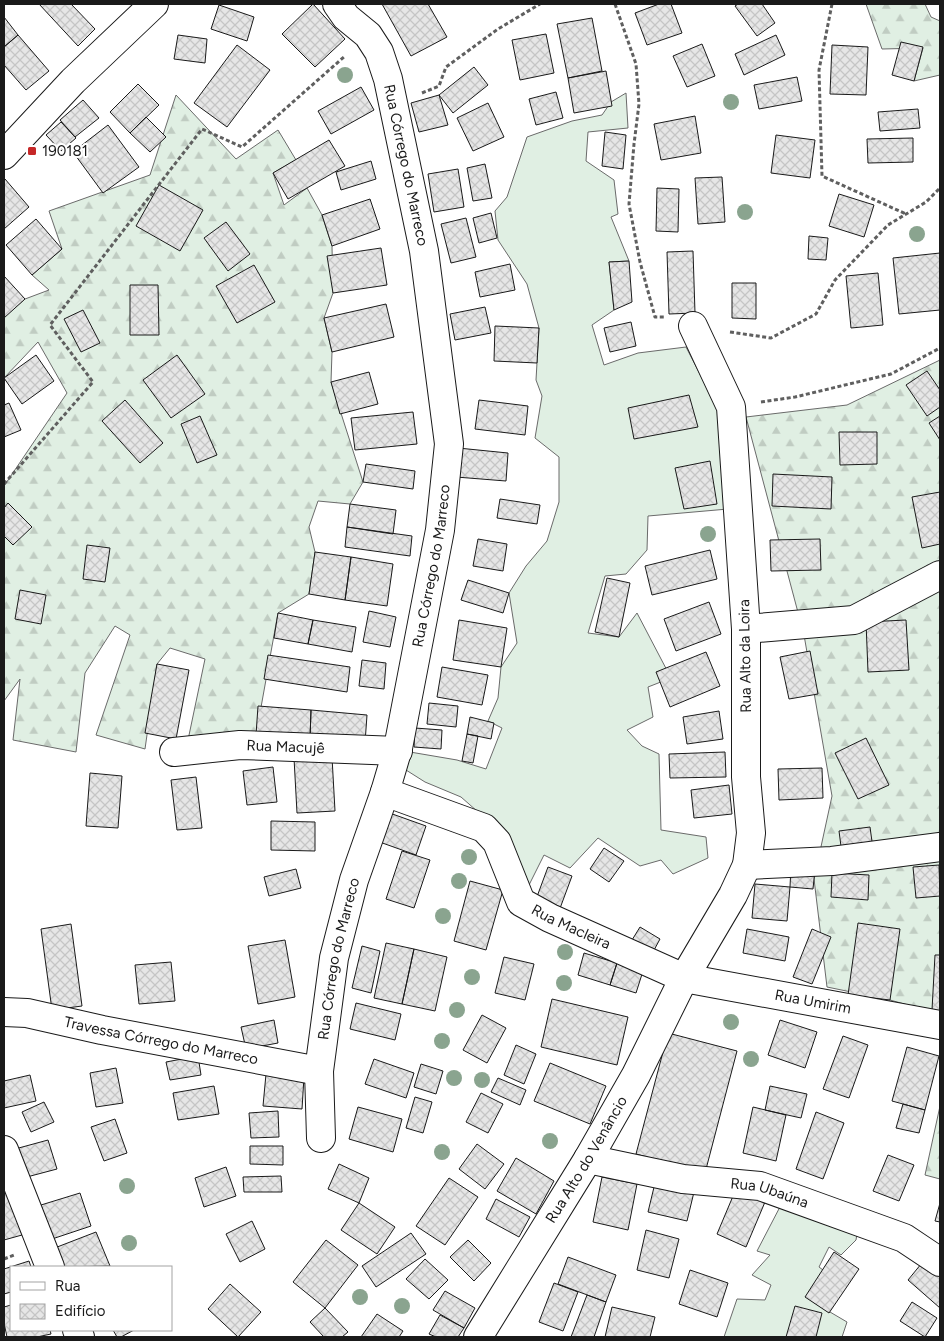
<svg xmlns="http://www.w3.org/2000/svg" width="944" height="1341" viewBox="0 0 944 1341" font-family="Figtree,sans-serif">
	<defs>
		<pattern id="forest-firs" width="22" height="20" patternUnits="userSpaceOnUse" patternTransform="scale(1.25)"><rect width="22" height="20" fill="#e0efe3"/><path d="M5 1l3.5 6h-7zM16 11l3.5 6h-7z" fill="#c0ccc2"/></pattern>
		<pattern id="building-cross-hatch" width="8" height="8" patternUnits="userSpaceOnUse" patternTransform="scale(1.25)"><rect width="8" height="8" fill="#e6e6e6"/><path d="M0 0l8 8M0 8l8-8" fill="none" stroke="#c5c5c5"/></pattern>
	</defs>
	<rect width="100%" height="100%" fill="#fff"/>
	<path fill="#e0efe3" stroke="#6a6a6a" d="M626,93L628,128L588,132L586,161L614,180L618,214L611,217L629,261L609,262L614,310L592,325L604,365L638,353L686,347L719,411L728,509L648,516L647,550L626,574L605,576L588,633L619,637L637,613L671,678L648,687L653,717L627,730L642,746L659,754L661,830L706,837L708,858L673,874L661,860L640,866L598,838L570,868L544,855L529,885L502,833L461,797L425,782L406,770L410,752L457,760L486,769L502,728L488,721L498,698L501,667L517,643L509,593L526,566L547,541L559,502V457L535,438L542,396L536,380L539,328L527,284L498,240L495,211L507,197L527,137L572,121L602,115L611,102Z
		M782,1203L859,1221L856,1240L841,1255L829,1247L819,1267L827,1273L813,1302L847,1322L842,1337H724L737,1299L765,1300L771,1285L752,1275L770,1255L757,1251Z"/>
	<path fill="url(#forest-firs)" stroke="#6a6a6a" d="M866,4H925L931,17L940,21V75L914,81L923,48L882,49Z
		M176,95L236,159L278,130L296,160L273,173L284,205L307,188L322,215L332,246L333,293L324,318L332,352L331,382L363,482L350,504L318,501L309,527L315,552L309,594L278,613L256,735L188,740L205,659L170,648L157,664L145,749L96,735L130,635L115,626L85,673L76,752L13,740L20,679L4,701V486L67,393L38,342L4,378V317L25,299L49,290L32,275L62,249L49,211L150,175Z
		M940,360V1014L890,1000L827,987L814,879L832,796L804,635L746,417L847,405Z
		M940,1106V1179L925,1175Z"/>
	<path fill="url(#building-cross-hatch)" stroke="#1a1a1a" d="M39,4H71L95,29L78,46Z
		M313,4L345,39L315,67L282,34Z
		M382,4H428L447,37L411,56Z
		M659,4H671L682,33L647,45L635,13Z
		M738,4H762L775,23L757,36L735,6Z
		M219,5L254,17L247,41L211,29Z
		M4,17L18,35L4,47Z
		M592,18L602,71L568,78L557,24Z
		M546,34L554,73L520,80L512,40Z
		M18,35L49,71L26,90L4,65V47Z
		M178,35L207,39L205,63L174,59Z
		M776,35L785,55L744,75L735,54Z
		M901,42L923,47L914,81L892,75Z
		M702,44L715,76L687,87L673,56Z
		M237,45L270,70L227,127L194,103Z
		M832,45L868,47L866,95L830,94Z
		M474,67L488,85L453,113L439,95Z
		M606,71L612,106L574,113L568,78Z
		M797,77L802,101L759,109L754,85Z
		M138,84L159,105L130,133L110,112Z
		M361,87L374,110L331,134L318,111Z
		M556,92L563,118L536,125L529,99Z
		M439,95L448,125L419,132L411,103Z
		M83,100L99,118L75,137L60,120Z
		M488,103L504,137L473,151L457,118Z
		M918,109L920,128L880,131L878,112Z
		M695,116L701,153L661,160L654,124Z
		M146,117L166,137L150,152L130,133Z
		M61,122L76,138L61,151L46,135Z
		M108,125L139,167L103,193L73,152Z
		M605,132L626,135L623,169L602,166Z
		M776,135L815,140L810,178L771,173Z
		M913,138V162L868,163L867,139Z
		M329,140L345,166L288,199L273,173Z
		M371,161L376,179L341,190L336,172Z
		M485,164L492,198L473,201L467,168Z
		M458,169L464,207L434,212L428,174Z
		M722,177L725,222L698,224L695,178Z
		M5,179L29,207L4,229V180Z
		M159,185L203,210L180,251L136,226Z
		M657,188L679,189L678,232L656,231Z
		M839,194L874,205L864,237L829,226Z
		M370,199L380,229L332,246L322,215Z
		M491,213L497,238L479,243L473,218Z
		M466,218L476,257L451,263L441,224Z
		M36,219L62,249L32,275L6,245Z
		M226,222L250,254L228,271L204,238Z
		M809,236L828,238L826,260L808,259Z
		M381,248L387,285L333,293L327,256Z
		M693,251L695,313L669,314L667,252Z
		M940,253V310L899,314L893,258Z
		M629,261L632,302L614,310L609,262Z
		M510,264L515,290L480,297L475,272Z
		M254,265L275,302L237,323L216,286Z
		M878,273L883,325L851,328L846,276Z
		M4,276L25,299L4,318Z
		M732,283H756V319L732,318Z
		M130,285H158L159,335H130Z
		M386,304L394,337L332,352L324,318Z
		M485,307L491,333L455,340L450,314Z
		M83,310L100,343L81,352L64,319Z
		M631,322L636,346L610,352L604,328Z
		M495,326L539,328L537,363L494,361Z
		M36,355L54,381L22,404L4,378Z
		M177,355L205,394L171,418L143,380Z
		M927,371L940,390V407L927,416L906,385Z
		M369,372L378,404L340,414L331,382Z
		M689,395L698,427L634,439L628,408Z
		M125,400L163,443L140,463L102,421Z
		M479,400L528,406L525,435L475,429Z
		M9,403L21,430L4,437V405Z
		M413,412L417,444L355,450L351,418Z
		M200,416L217,455L197,463L181,424Z
		M940,416V440L929,423Z
		M839,432H877V464L840,465Z
		M458,448L508,453L506,481L456,477Z
		M710,461L717,504L684,509L675,468Z
		M366,464L415,471L413,489L363,482Z
		M773,474L832,477L831,509L772,506Z
		M940,492V544L922,548L912,497Z
		M500,499L540,505L537,524L497,518Z
		M8,503L32,527L13,545L4,536V508Z
		M350,504L396,510L393,534L347,527Z
		M347,527L412,536L410,556L345,547Z
		M478,539L507,544L503,571L473,566Z
		M820,539L821,570L771,571L770,540Z
		M87,545L110,548L105,582L83,579Z
		M710,550L717,579L652,595L645,566Z
		M315,552L351,557L345,600L309,594Z
		M351,557L393,564L387,606L345,600Z
		M607,578L630,583L619,637L595,632Z
		M468,580L509,593L503,613L461,600Z
		M20,590L46,595L41,624L15,619Z
		M709,602L721,634L676,651L664,619Z
		M369,611L396,617L390,647L363,642Z
		M278,613L313,620L308,644L274,638Z
		M313,620L356,627L352,652L308,644Z
		M459,620L507,628L501,667L453,660Z
		M906,620L909,670L868,672L866,622Z
		M810,651L818,694L789,699L780,657Z
		M706,652L720,686L670,707L656,672Z
		M268,655L350,667L347,692L264,679Z
		M362,660L386,663L384,689L359,686Z
		M157,664L189,670L176,739L145,733Z
		M442,667L488,675L482,705L437,697Z
		M429,703L458,706L456,727L427,724Z
		M258,706L311,710L310,739L256,735Z
		M311,710L367,715L365,743L310,739Z
		M719,711L723,739L687,744L683,717Z
		M470,717L494,723L491,739L467,734Z
		M415,728L442,730L441,749L414,747Z
		M467,734L478,736L473,763L462,761Z
		M866,738L889,785L858,799L835,753Z
		M725,752L726,777L670,778L669,754Z
		M332,757L335,811L297,813L294,758Z
		M273,767L277,802L247,805L243,771Z
		M822,768L823,798L779,800L778,769Z
		M90,773L122,776L118,828L86,826Z
		M196,777L202,828L177,830L171,780Z
		M729,785L732,814L694,818L691,790Z
		M384,811L426,826L416,855L374,840Z
		M271,821L315,822V851L271,850Z
		M870,827L873,849L842,854L839,831Z
		M604,848L624,861L609,882L590,869Z
		M402,851L430,860L414,908L386,899Z
		M939,865L940,896L916,898L913,867Z
		M791,866L815,869L813,889L790,887Z
		M548,867L572,876L559,911L535,902Z
		M296,869L301,888L269,896L264,877Z
		M832,873L869,875L868,900L831,897Z
		M470,881L503,890L486,950L454,941Z
		M755,884L790,887L787,921L752,918Z
		M858,923L900,929L890,1000L848,995Z
		M71,924L82,1006L52,1010L41,929Z
		M640,927L660,939L653,952L632,940Z
		M747,929L789,937L785,961L743,953Z
		M812,929L831,937L812,984L793,977Z
		M285,940L295,997L258,1004L248,946Z
		M386,943L414,949L402,1004L374,998Z
		M362,946L380,951L371,993L352,988Z
		M414,949L447,957L435,1011L402,1004Z
		M584,953L617,963L610,985L578,975Z
		M935,955H940V1011L932,1010Z
		M504,957L534,964L525,1000L495,993Z
		M171,962L175,1001L139,1004L135,965Z
		M617,963L643,971L636,993L610,985Z
		M552,999L628,1017L617,1065L541,1047Z
		M356,1003L401,1014L395,1040L350,1029Z
		M482,1015L506,1028L487,1063L463,1050Z
		M274,1020L278,1043L246,1049L241,1027Z
		M780,1020L817,1032L805,1068L768,1055Z
		M668,1033L737,1051L705,1173L636,1154Z
		M843,1036L868,1045L849,1098L823,1089Z
		M516,1045L536,1054L524,1084L504,1075Z
		M907,1047L939,1056L925,1110L892,1101Z
		M198,1056L201,1075L170,1080L166,1062Z
		M374,1059L414,1073L406,1098L365,1084Z
		M550,1063L606,1086L590,1124L534,1101Z
		M421,1064L443,1071L436,1094L414,1087Z
		M116,1068L123,1103L96,1107L90,1073Z
		M266,1074L304,1077L302,1109L263,1106Z
		M30,1075L36,1101L4,1108V1081Z
		M498,1078L526,1090L520,1105L491,1092Z
		M214,1086L219,1114L178,1120L173,1093Z
		M770,1086L807,1094L801,1118L765,1110Z
		M481,1093L503,1104L488,1133L466,1122Z
		M415,1097L432,1102L423,1133L406,1128Z
		M44,1102L54,1122L31,1132L22,1112Z
		M903,1104L925,1110L919,1133L896,1128Z
		M358,1107L402,1119L393,1152L349,1139Z
		M753,1107L786,1115L776,1161L743,1153Z
		M278,1111L279,1137L251,1138L249,1113Z
		M816,1112L844,1123L823,1179L796,1169Z
		M115,1119L127,1153L104,1161L91,1127Z
		M48,1140L57,1169L23,1178L15,1149Z
		M477,1144L504,1164L485,1189L459,1169Z
		M250,1146H283V1165L250,1164Z
		M888,1155L914,1165L899,1201L873,1191Z
		M516,1158L554,1181L536,1214L497,1191Z
		M339,1164L369,1178L359,1203L328,1189Z
		M226,1167L236,1196L204,1207L195,1178Z
		M281,1176L282,1192H244L243,1177Z
		M602,1177L637,1184L628,1230L593,1222Z
		M449,1178L478,1197L445,1245L416,1226Z
		M655,1183L694,1192L687,1221L648,1212Z
		M736,1189L765,1202L746,1247L717,1234Z
		M8,1192L22,1235L4,1240V1193Z
		M80,1193L91,1226L52,1239L41,1205Z
		M496,1199L530,1217L519,1237L486,1219Z
		M359,1203L395,1227L377,1254L341,1230Z
		M940,1203V1222L935,1221Z
		M252,1221L265,1249L240,1262L226,1234Z
		M646,1230L679,1239L669,1278L637,1270Z
		M96,1232L110,1266L59,1267L52,1249Z
		M411,1233L426,1254L376,1287L362,1266Z
		M326,1240L358,1265L325,1308L293,1282Z
		M468,1240L491,1263L474,1281L450,1257Z
		M834,1252L859,1269L829,1313L805,1297Z
		M568,1257L616,1275L606,1302L558,1284Z
		M926,1258L940,1270V1308L908,1280Z
		M425,1259L448,1280L429,1299L406,1279Z
		M29,1261L31,1267H11V1292L4,1294V1269Z
		M690,1270L728,1283L717,1317L679,1304Z
		M554,1283L578,1292L563,1331L539,1322Z
		M230,1284L261,1312L238,1337L208,1309Z
		M445,1291L475,1308L464,1328L433,1310Z
		M587,1295L606,1302L594,1337H571Z
		M912,1302L937,1318L925,1337L900,1321Z
		M11,1305V1330H50L51,1334L37,1337H7L4,1323V1307Z
		M795,1306L822,1313L816,1337H786Z
		M612,1307L655,1317L650,1337H605Z
		M325,1308L348,1332L342,1337H324L310,1322Z
		M377,1314L403,1331L399,1337H361Z
		M440,1315L464,1328L458,1337H436L429,1334Z
		M113,1330H134L121,1337H117Z"/>
	<g fill="none" stroke-linecap="round" stroke-linejoin="round">
		<defs>
			<g id="minor">
				<path d="M4,155L73,81L154,4"/>
				<path d="M746,629L854,620L940,575"/>
				<path id="s1" d="M174,752L240,745L398,751"/>
				<path id="s2" d="M385,792L484,828L497,842L521,902L550,918L684,978L940,1025"/>
				<path d="M747,865L832,861L940,847"/>
				<path id="s3" d="M4,1012L27,1013L102,1030L319,1071"/>
				<path id="s4" d="M321,1138L319,1071L334,958L354,880L385,792L398,748L440,530L449,444L424,251L388,79L379,52L368,35L346,17L337,4"/>
				<path d="M4,1150L50,1267"/>
				<path id="s5" d="M588,1159L683,1179L760,1186L904,1238L940,1262"/>
				<path d="M77,1330L80,1337"/>
				<path id="s6" d="M478,1337L588,1159L636,1075L684,978L733,895L747,865L751,833L746,777V629L731,407L693,326"/>
			</g>
		</defs>
		<use href="#minor" stroke="#1a1a1a" stroke-width="30"/>
		<path stroke="#5f5f5f" stroke-width="3" stroke-dasharray="4 2.5" stroke-linecap="butt" d="M615,4L636,64L639,104L634,144L629,204L640,262L655,317H664
			M832,4L819,70L822,176L906,214
			M422,93L439,86L446,67L498,29L540,4
			M730,332L771,338L816,314L835,280L888,225L926,202L940,188
			M761,402L795,397L891,374L940,348
			M4,484L93,382L50,325L202,129L242,147L345,56
			M4,1259L14,1255"/>
		<use href="#minor" stroke="#fff" stroke-width="28"/>
	</g>
	<g fill="#8aa48f">
		<circle cx="345" cy="75" r="8"/>
		<circle cx="731" cy="102" r="8"/>
		<circle cx="745" cy="212" r="8"/>
		<circle cx="917" cy="234" r="8"/>
		<circle cx="708" cy="534" r="8"/>
		<circle cx="469" cy="857" r="8"/>
		<circle cx="459" cy="881" r="8"/>
		<circle cx="443" cy="916" r="8"/>
		<circle cx="565" cy="952" r="8"/>
		<circle cx="472" cy="977" r="8"/>
		<circle cx="564" cy="983" r="8"/>
		<circle cx="457" cy="1010" r="8"/>
		<circle cx="731" cy="1022" r="8"/>
		<circle cx="442" cy="1041" r="8"/>
		<circle cx="751" cy="1059" r="8"/>
		<circle cx="454" cy="1078" r="8"/>
		<circle cx="482" cy="1080" r="8"/>
		<circle cx="550" cy="1141" r="8"/>
		<circle cx="442" cy="1152" r="8"/>
		<circle cx="127" cy="1186" r="8"/>
		<circle cx="129" cy="1243" r="8"/>
		<circle cx="360" cy="1297" r="8"/>
		<circle cx="402" cy="1306" r="8"/>
	</g>
	<rect fill="#c62828" stroke="#fff" stroke-width="2" x="27" y="146" width="10" height="10" rx="2.5"/>
	<g text-anchor="middle" dominant-baseline="central" stroke-width="4" stroke-linejoin="round" paint-order="stroke">
		<g font-size="15" fill="#1a1a1a" stroke="#fff" text-anchor="start">
			<text x="42" y="151">190181</text>
		</g>
		<g font-size="15" fill="#1a1a1a" stroke="#fff">
			<text transform="translate(406 165) rotate(78)">Rua Córrego do Marreco</text>
			<text stroke="none"><textPath href="#s4" startOffset="586">Rua Córrego do Marreco</textPath></text>
			<text transform="translate(745 656) rotate(-91)">Rua Alto da Loira</text>
			<text stroke="none"><textPath href="#s1" startOffset="112">Rua Macujê</textPath></text>
			<text stroke="none"><textPath href="#s2" startOffset="245">Rua Macleira</textPath></text>
			<text stroke="none"><textPath href="#s4" startOffset="181">Rua Córrego do Marreco</textPath></text>
			<text stroke="none"><textPath href="#s2" startOffset="500">Rua Umirim</textPath></text>
			<text stroke="none"><textPath href="#s3" startOffset="160">Travessa Córrego do Marreco</textPath></text>
			<text stroke="none"><textPath href="#s6" startOffset="208">Rua Alto do Venâncio</textPath></text>
			<text stroke="none"><textPath href="#s5" startOffset="185">Rua Ubaúna</textPath></text>
		</g>
	</g>
	<rect width="944" height="1341" fill="none" stroke="#1a1a1a" stroke-width="10"/>
	<rect x="10" y="1266" width="162" height="65" fill="#ffffff" stroke="#a3a3a3"/>
	<rect x="20" y="1282" width="25" height="8" fill="#ffffff" stroke="#a3a3a3"/>
	<text x="55" y="1291" font-size="15" fill="#1a1a1a">Rua</text>
	<rect x="20" y="1304" width="25" height="15" fill="url(#building-cross-hatch)" stroke="#a3a3a3"/>
	<text x="55" y="1316" font-size="15" fill="#1a1a1a">Edifício</text>
</svg>
